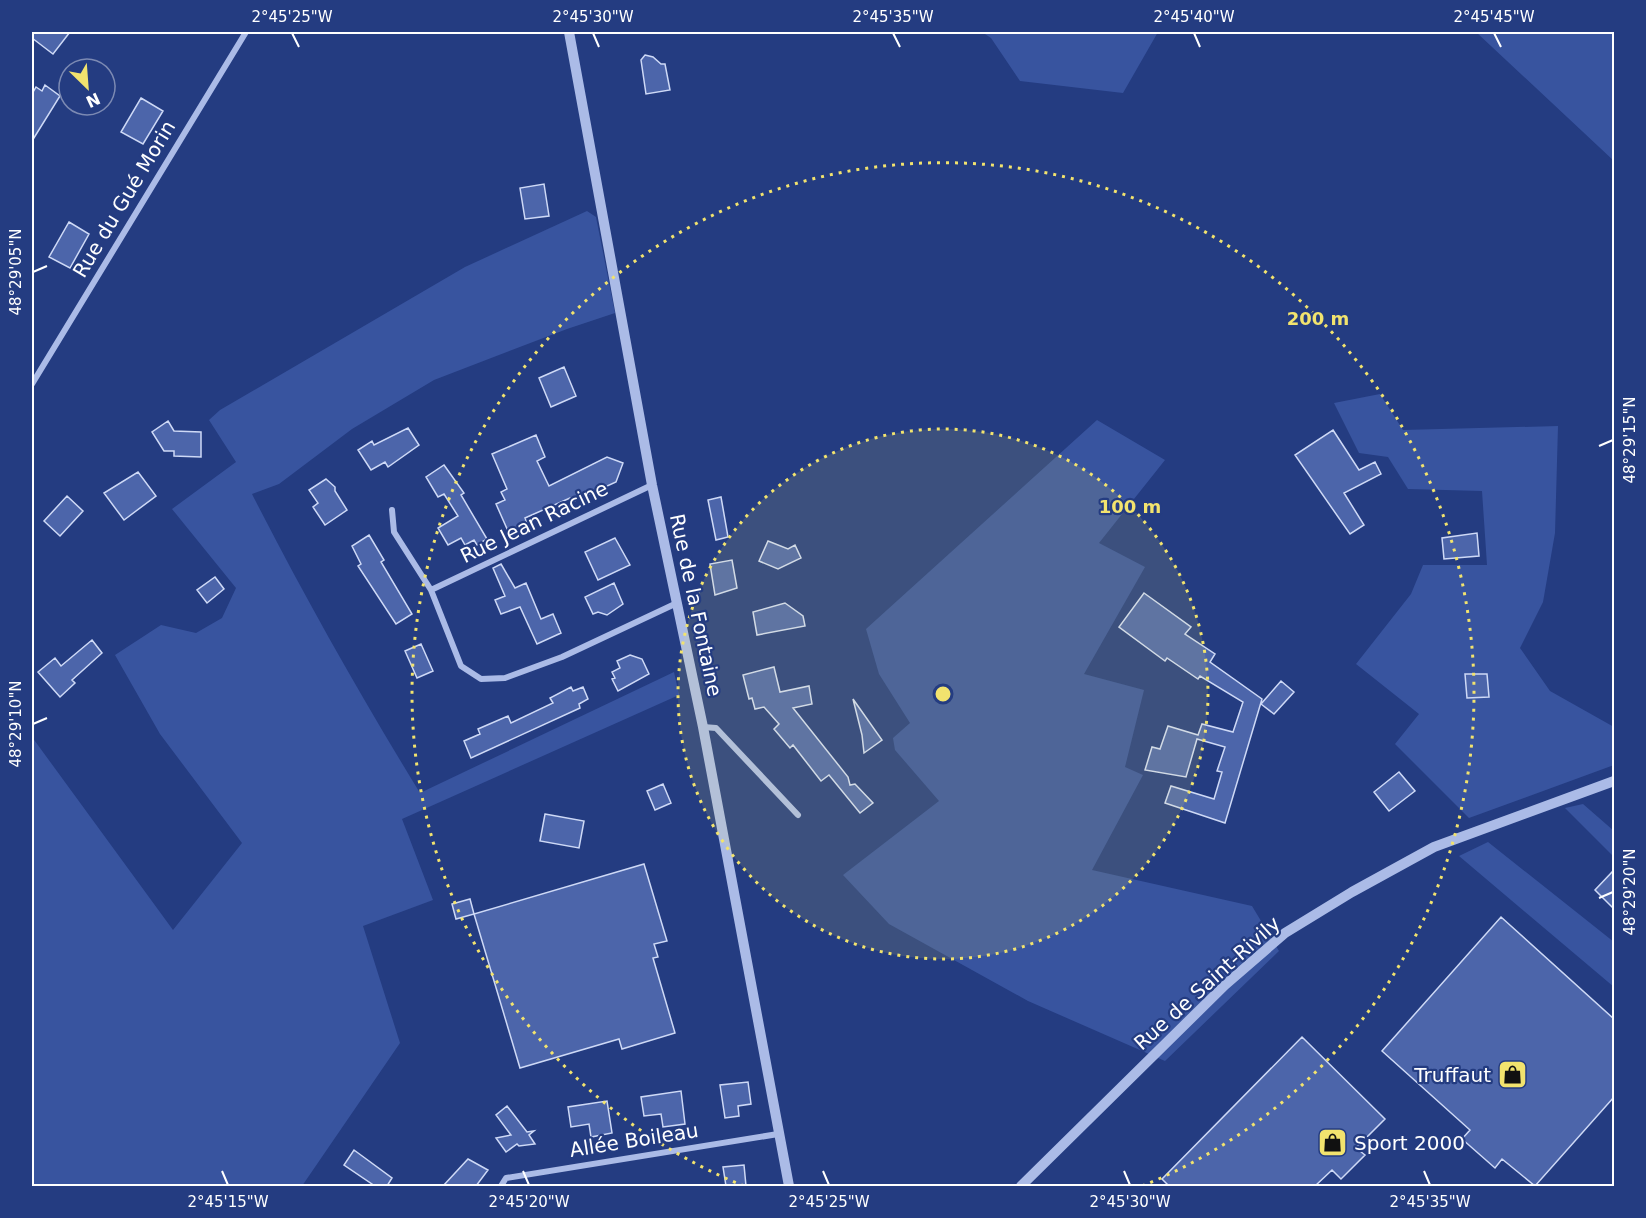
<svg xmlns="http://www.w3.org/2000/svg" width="1646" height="1218" viewBox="0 0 1646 1218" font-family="'DejaVu Sans',sans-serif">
	<rect width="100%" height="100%" fill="#243c81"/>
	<path fill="#38549f" d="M982,32H1158L1123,93L1020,81L991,38Z
		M1476,32H1614V161Z
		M587,211L596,217L615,313L567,329L434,380L352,429L279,484L252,494C304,596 360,695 420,793L674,672L679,695L402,819L433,900L363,926L400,1043L302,1186H32V737L173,930L242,843L160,734L115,655L161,625L196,633L222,618L236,588L172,509L236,462L209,420L220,410L465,267Z
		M1380,394L1403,430L1558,426L1555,533L1543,602L1520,648L1550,691L1614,727V765L1469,818L1395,744L1419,714L1356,664L1411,594L1423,565H1487L1482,491L1408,489L1388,457L1359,453L1334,403Z
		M1097,420L1165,460L1099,543L1145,567L1084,674L1144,690L1125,767L1143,775L1092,870L1252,906L1279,951L1165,1061L1028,1001L889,924L843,875L939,801L895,750L893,738L910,723L879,674L866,629Z
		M1583,804L1614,831V857L1565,808Z
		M1488,842L1614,942V987L1459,856Z"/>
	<path fill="#4c65aa" stroke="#ced9f6" stroke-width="1.5" d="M32,32H70L53,54L32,38Z
		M645,55L653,57L661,64H665L670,90L646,94L641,60Z
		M45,85L60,96L32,141V94L36,87L42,91Z
		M141,98L163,111L143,144L121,132Z
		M544,184L549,216L525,219L520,188Z
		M69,222L89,234L70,268L49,257Z
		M564,367L576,396L551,407L539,378Z
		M168,421L174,431L201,432V457L174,456V451H164L152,432Z
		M408,428L419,445L388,467L385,462L371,470L358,450L372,441L374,445Z
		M1333,430L1359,470L1375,462L1381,474L1344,493L1364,525L1350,534L1295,455Z
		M536,435L545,457L537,461L549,486L607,457L623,463L616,482L572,502L570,498L525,518L527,523L508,531L496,504L505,500L501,492L507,489L492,454Z
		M444,465L464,493L461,495L487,539L477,545L474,540L465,545L461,538L448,545L438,528L458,516L444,494L438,497L426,477Z
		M138,472L156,496L124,520L104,493Z
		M326,479L335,487V491L347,510L325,525L313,507L318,503L309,490Z
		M67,496L83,511L60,536L44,521Z
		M721,497L728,537L716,540L708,500Z
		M1477,533L1479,556L1444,559L1442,538Z
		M369,535L384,560L381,562L412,614L396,624L358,566L361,564L352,546Z
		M615,538L630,565L598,580L585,552Z
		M768,541L788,549L795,545L801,558L778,569L759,561Z
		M732,560L737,588L715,595L710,564Z
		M501,564L515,588L526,583L541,619L553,614L561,633L537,644L520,607L501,614L495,600L505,596L493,568Z
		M215,577L224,589L207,603L197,590Z
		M614,583L623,604L607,615L598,612L593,614L585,597Z
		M1144,593L1191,627L1185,634L1215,654L1210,662L1262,699L1225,823L1165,803L1171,786L1214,799L1222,772L1217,771L1225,747L1197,739L1186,777L1145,770L1152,747L1160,749L1168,726L1198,735L1202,724L1233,732L1243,702L1200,676L1198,679L1167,658L1165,661L1119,627Z
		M785,603L803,616L805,626L757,635L753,612Z
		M92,640L102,653L72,680L75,683L60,697L38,672L55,658L61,666Z
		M421,644L433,671L417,678L405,651Z
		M630,655L642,659L649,674L618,691L612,679L615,678L612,672L620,668L617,661Z
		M774,667L780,692L809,686L812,704L793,708L848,777L850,785L855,784L873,803L860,813L829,775L821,781L793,745L790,748L774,729L779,724L764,707L755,709L752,698L749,699L743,675Z
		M1465,674H1487L1489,697L1467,698Z
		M1281,681L1294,692L1274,714L1261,704Z
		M571,687L573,691L583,687L588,699L579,704L580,708L471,758L464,741L480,734L478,729L508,716L511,723L553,703L550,698Z
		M853,699L882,740L864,753L862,735Z
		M1399,772L1415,791L1389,811L1374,792Z
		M663,784L671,803L655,810L647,791Z
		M545,814L584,821L579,848L540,841Z
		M644,864L667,941L654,944L658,957L653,958L675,1033L622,1049L619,1039L520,1068L474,914Z
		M1614,870V909L1595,890Z
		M470,899L474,914L456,919L452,904Z
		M1501,917L1614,1019V1097L1535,1186L1502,1159L1495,1168L1462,1139L1470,1130L1382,1051Z
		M1302,1037L1385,1119L1356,1148L1365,1155L1341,1179L1332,1170L1315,1186H1169L1162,1179Z
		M748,1082L751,1104L738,1106L739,1116L725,1118L720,1085Z
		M681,1091L685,1124L663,1127L661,1114L644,1116L641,1097Z
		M607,1101L612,1133L591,1137L589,1124L571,1127L568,1107Z
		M507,1106L527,1132L534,1131L529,1135L535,1144L519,1146L517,1144L506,1152L496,1138L511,1135L496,1115Z
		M354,1150L392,1178L387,1186H375L344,1165Z
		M468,1159L488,1170L476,1186H443Z
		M744,1165L746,1186H726L723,1167Z"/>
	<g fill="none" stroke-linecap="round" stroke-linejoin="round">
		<path stroke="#abbbe7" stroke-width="6" d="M32,384L246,32
			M392,510L394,532L431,590L461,666L481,679L505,678L562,657L677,603
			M431,590L652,485
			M703,727L716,728L798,815
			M501,1186L506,1178L778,1134"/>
		<path stroke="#abbbe7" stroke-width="10" d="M569,32L652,485L703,727L789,1186
			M1021,1186L1225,985L1285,933L1352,892L1434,847L1614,781"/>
	</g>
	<path fill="none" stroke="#fff" stroke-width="2" d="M292,33L299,47M593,33L599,47M893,33L900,47M1194,33L1200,47M1494,33L1501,47M33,272L47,266M1599,446L1613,440M33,724L47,718M1599,898L1613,892M222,1171L228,1185M523,1171L529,1185M823,1171L829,1185M1124,1171L1130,1185M1424,1171L1430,1185"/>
	<circle cx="943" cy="694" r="265" fill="#f2e36e" fill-opacity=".12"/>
	<g fill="none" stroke="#f2e36e" stroke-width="3" stroke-dasharray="3 6">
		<circle cx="943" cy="694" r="265"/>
		<path d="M744 1186A531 531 0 1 1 1142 1186"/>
	</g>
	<defs>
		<symbol id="shop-square" viewBox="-11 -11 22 22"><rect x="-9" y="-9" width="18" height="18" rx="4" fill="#f2e36e" stroke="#243c81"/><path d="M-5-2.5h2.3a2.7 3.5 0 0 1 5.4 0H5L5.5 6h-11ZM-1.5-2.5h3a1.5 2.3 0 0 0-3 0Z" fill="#111"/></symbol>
	</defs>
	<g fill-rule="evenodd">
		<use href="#shop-square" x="1496" y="1058" width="33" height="33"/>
		<use href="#shop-square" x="1316" y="1126" width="33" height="33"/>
	</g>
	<g text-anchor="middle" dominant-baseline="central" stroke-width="4.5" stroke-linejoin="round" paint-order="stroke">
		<g font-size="20" fill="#fff" stroke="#243c81">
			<text transform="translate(124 199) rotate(-59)">Rue du Gué Morin</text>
			<text transform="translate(534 522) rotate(-26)">Rue Jean Racine</text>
			<text transform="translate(696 605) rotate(78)">Rue de la Fontaine</text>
			<text transform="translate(1207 983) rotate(-42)">Rue de Saint-Rivily</text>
			<text transform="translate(634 1140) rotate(-9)">Allée Boileau</text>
		</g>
		<g font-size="20" fill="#fff" stroke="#243c81" text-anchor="end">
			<text x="1491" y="1075">Truffaut</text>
			<text x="1354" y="1143" text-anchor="start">Sport 2000</text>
		</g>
	</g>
	<circle cx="943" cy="694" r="9" fill="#f2e36e" stroke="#243c81" stroke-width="3"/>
	<g font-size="18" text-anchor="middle" font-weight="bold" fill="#f2e36e" stroke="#243c81" stroke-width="4.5" stroke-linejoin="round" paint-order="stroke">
		<text x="1318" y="325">200 m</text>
		<text x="1130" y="513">100 m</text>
	</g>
	<rect width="1646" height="1218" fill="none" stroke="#243c81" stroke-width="66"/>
	<g transform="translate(87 87) rotate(155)"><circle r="28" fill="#243c81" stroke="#7c8ab3" stroke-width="1.5"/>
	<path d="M0-4.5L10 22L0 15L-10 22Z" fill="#f2e36e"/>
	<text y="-9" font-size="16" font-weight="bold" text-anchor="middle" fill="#ffffff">N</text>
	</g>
	<rect x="33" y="33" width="1580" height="1152" fill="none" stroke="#fff" stroke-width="2"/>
	<g font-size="15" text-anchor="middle" fill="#fff">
		<text x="292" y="22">2°45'25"W</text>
		<text x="593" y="22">2°45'30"W</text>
		<text x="893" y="22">2°45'35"W</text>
		<text x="1194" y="22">2°45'40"W</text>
		<text x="1494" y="22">2°45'45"W</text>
		<text transform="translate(16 272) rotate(-90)" y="5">48°29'05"N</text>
		<text transform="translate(1630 440) rotate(-90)" y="5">48°29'15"N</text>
		<text transform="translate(16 724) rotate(-90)" y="5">48°29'10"N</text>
		<text transform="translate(1630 892) rotate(-90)" y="5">48°29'20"N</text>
		<text x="228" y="1207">2°45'15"W</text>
		<text x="529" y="1207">2°45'20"W</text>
		<text x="829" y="1207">2°45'25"W</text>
		<text x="1130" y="1207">2°45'30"W</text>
		<text x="1430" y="1207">2°45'35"W</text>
	</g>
</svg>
